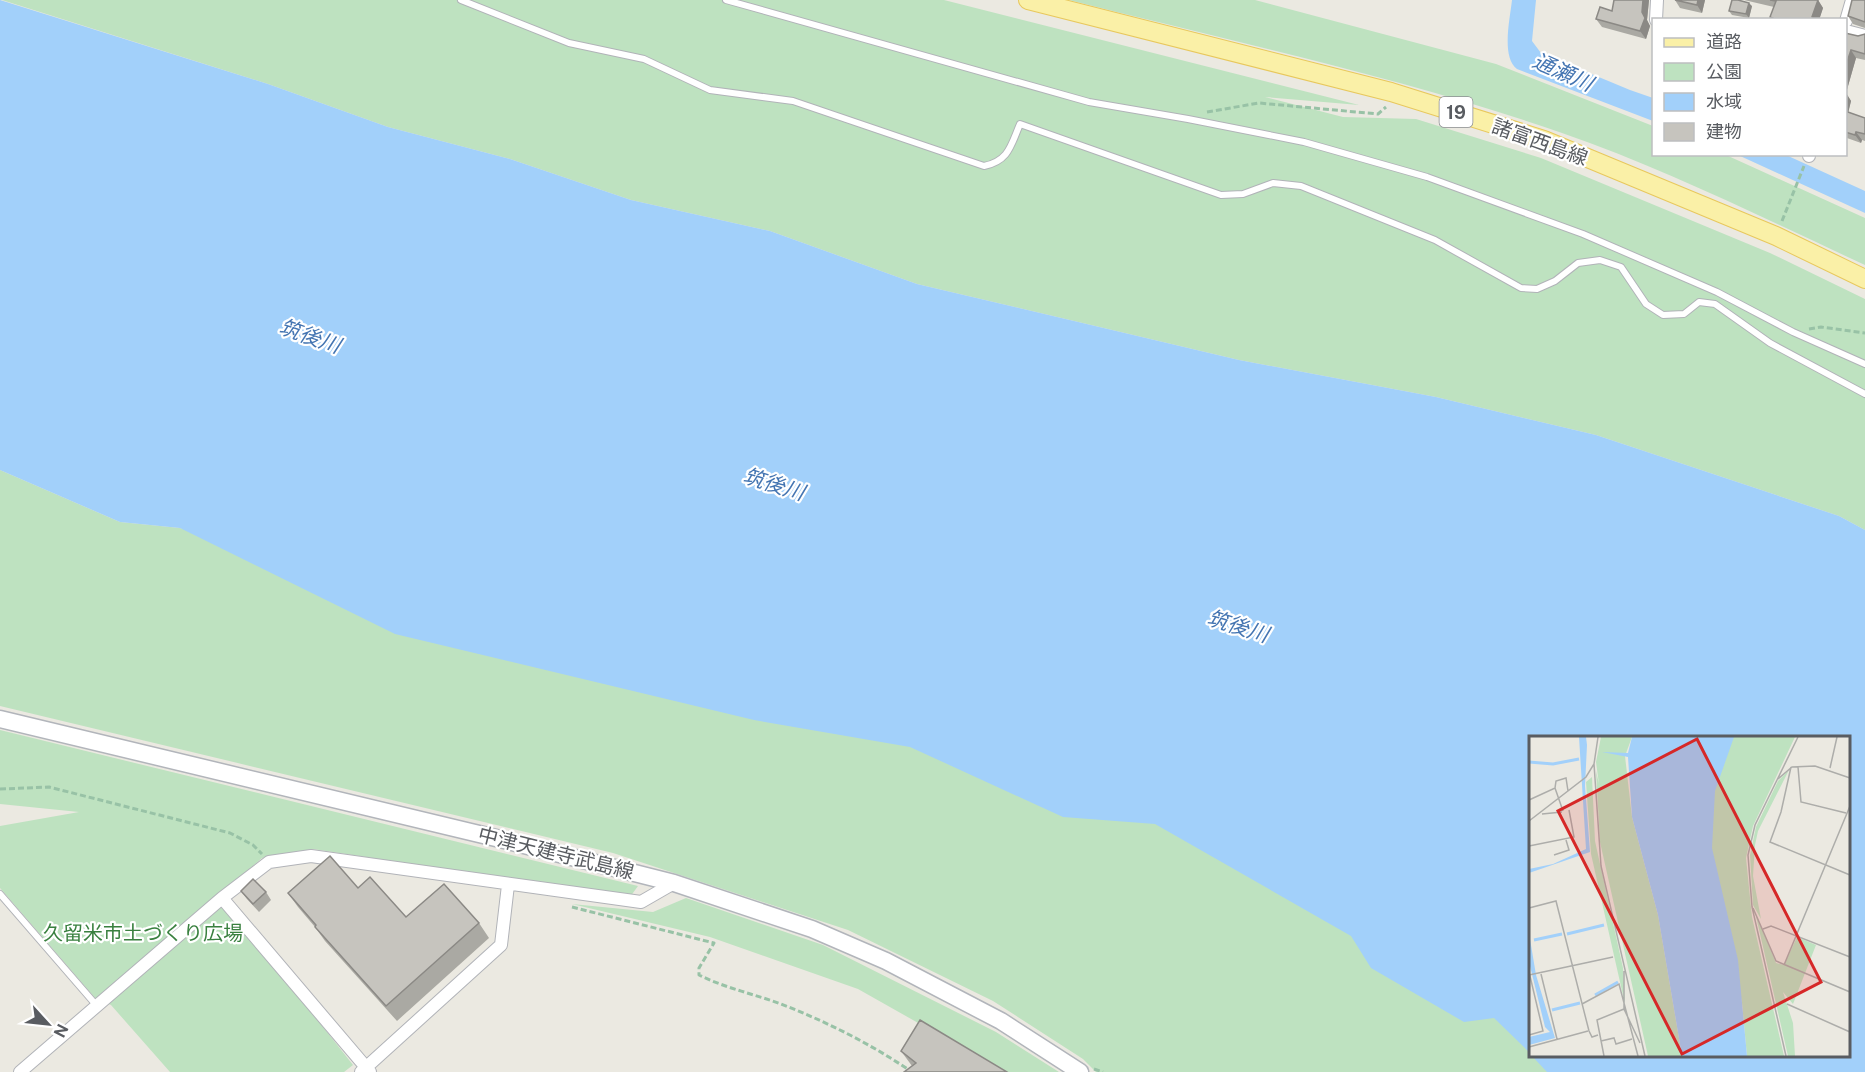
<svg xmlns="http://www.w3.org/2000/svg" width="1865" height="1072" viewBox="0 0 1865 1072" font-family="'Public Sans','Noto Sans JP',sans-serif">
	<rect width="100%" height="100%" fill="#ebe9e1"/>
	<path fill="#bee2c0" d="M2,0H944L1359,105L1265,97L1343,117L1416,119L1541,158L1770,253L1865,299V530L1839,516L1596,435L1436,397L1239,360L917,284L770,231L631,200L510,159L388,127L268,84Z
		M1069,0H1255L1496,64L1653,126L1654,154L1726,155L1865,218V265C1765,219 1666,169 1562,133C1402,77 1234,42 1069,0Z
		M0,470L120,522L180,528L1158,778L1530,1019V1056H1572L1590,1072H1096L1083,1059L993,1001L848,930L613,853L0,706Z
		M0,730L638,886L630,897L313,849L262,858L219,895L353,1065L344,1072H170L111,1005L95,998L0,888V826L79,812L0,804Z
		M686,898L823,945L996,1032L1059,1072H1005L858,989L710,937L572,904L653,912Z"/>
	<path fill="#a2d0fa" d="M0,0L268,84L388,127L510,159L631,200L770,231L917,284L1239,360L1436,397L1596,435L1839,516L1865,530V1072H1547L1532,1056H1848V738H1530V1053L1494,1018L1464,1022L1371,968L1351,936L1155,824L1063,817L910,747L754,720L395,634L180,528L120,522L0,470Z
		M1512,0H1536L1532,41L1541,53L1630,90L1653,98V121L1517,69C1501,57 1510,19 1512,0Z
		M1738,155H1786L1865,191V213Z"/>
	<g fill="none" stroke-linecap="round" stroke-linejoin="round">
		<defs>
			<path id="service" d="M461,0L569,43L644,59L710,90L793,101L984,166C1009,161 1011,145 1020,124L1221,195L1243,194L1273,183L1301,186L1435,240L1521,288L1537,289L1555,281L1578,263L1600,260L1621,267L1646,304L1663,315L1684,314L1699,302L1715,304L1770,343L1865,394
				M726,0L1089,102L1188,119L1304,142L1427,177L1583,234L1717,292L1793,332L1865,364
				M0,894L97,1006"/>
			<path id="minor" d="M1656,20L1657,0
				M1846,21L1852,0
				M1846,31L1865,36
				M1809,156V154
				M222,898L370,1072
				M20,1072L222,898L269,862L311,856L641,902L674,883
				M361,1072L501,945L508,885"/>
			<path id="secondary" d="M0,719L500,839L674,883L812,929L886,961L1001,1021L1080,1072"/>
			<path id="primary" d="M1028,0L1391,92L1544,140L1776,236L1865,279"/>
		</defs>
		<use href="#service" stroke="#b1b3b8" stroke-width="8"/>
		<use href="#minor" stroke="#b1b3b8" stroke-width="14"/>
		<use href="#secondary" stroke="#b2b5bb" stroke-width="19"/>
		<use href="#primary" stroke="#e8c85d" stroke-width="20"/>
		<path stroke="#98c2a6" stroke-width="3" stroke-dasharray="6 3" stroke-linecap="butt" d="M1207,112L1259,103L1378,114L1386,107
			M1782,221L1804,166
			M1809,329L1821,327L1865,333
			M0,789L49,787L230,833L253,845L262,854
			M572,907L714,943L699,968V975C725,988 754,994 781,1004C827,1022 871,1044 912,1072
			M1094,1069L1103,1072"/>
		<use href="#service" stroke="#fff" stroke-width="6"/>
		<use href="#minor" stroke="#fff" stroke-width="12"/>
		<use href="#secondary" stroke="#fff" stroke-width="16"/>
		<use href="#primary" stroke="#faf0a7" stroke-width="18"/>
	</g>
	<path fill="#aaa9a3" d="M1614,0H1649L1647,20L1650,26L1646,39L1602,27L1596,19L1612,11Z
		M1675,0H1705L1702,13L1680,8Z
		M1744,0H1818L1823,8L1819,20H1772L1770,17L1774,7Z
		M1865,0V28L1853,24L1848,16Z
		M1752,6L1749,18L1732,15L1729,11Z
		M1845,33L1858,36L1865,34V60L1856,58L1846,93L1851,101L1848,112L1865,118V141L1862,140L1861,143L1847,138L1845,136Z
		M358,888L406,917L479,923L489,938L397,1021L325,941L315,927L298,907L288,893Z
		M241,891L266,892L271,900L259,912L247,899Z
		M901,1051L1007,1072L912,1066Z"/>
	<path fill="#8b8985" d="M1643,0H1649L1647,20L1650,26L1646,39L1640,31Z
		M1698,0H1705L1702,13L1697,5Z
		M1818,0L1823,8L1819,20H1814L1812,17Z
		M1749,3L1752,6L1749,18L1746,14Z
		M1851,50L1856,58L1846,93L1851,101L1847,118L1845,116V68Z
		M1856,132L1862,140L1861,143L1855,135Z"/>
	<path fill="#c6c4be" stroke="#8b8985" stroke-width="1.5" d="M1614,0H1643L1642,12L1645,18L1640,31L1596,19L1600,7L1612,11Z
		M1675,0H1698L1697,5Z
		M1732,0H1738L1749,3L1746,14L1729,11Z
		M1770,0H1818L1812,17L1818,20H1777L1770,17L1776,1Z
		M1852,0H1865V22L1848,16Z
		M1845,33L1858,36L1865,34V54L1851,50L1845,68Z
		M1845,111L1865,118V134L1856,132L1855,135L1845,132Z
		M330,856L358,888L370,877L406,917L444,884L479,923L386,1006L315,927L316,925L288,893Z
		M253,879L266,892L253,904L241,891Z
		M920,1020L1007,1072H904L916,1063L901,1051Z"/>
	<g text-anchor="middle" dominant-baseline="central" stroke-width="4.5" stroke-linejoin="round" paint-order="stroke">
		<rect fill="#fff" stroke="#8b8d90" stroke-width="1.5" x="1439.5" y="97" width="33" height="30" rx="4.5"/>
		<g font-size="18" font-weight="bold" fill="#595c61">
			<text x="1456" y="112">19</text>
		</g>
		<g font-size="20" fill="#595c61" stroke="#fff">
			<text transform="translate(1540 142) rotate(20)">諸富西島線</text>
			<text transform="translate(556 853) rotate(14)">中津天建寺武島線</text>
		</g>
		<g font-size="20" fill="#39803f" stroke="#fff">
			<text x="143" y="933">久留米市土づくり広場</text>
		</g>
		<g font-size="21" font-style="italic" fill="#4475b2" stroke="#fff">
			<text transform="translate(1563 72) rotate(24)">通瀬川</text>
			<text transform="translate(310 336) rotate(19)">筑後川</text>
			<text transform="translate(774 484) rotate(17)">筑後川</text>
			<text transform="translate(1238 626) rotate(17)">筑後川</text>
		</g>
	</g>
	<g transform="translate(1529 736)">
		<rect width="321" height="321" fill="#ebe9e1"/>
		<path d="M72,1H103L96,20L103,81L129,179L153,320H119L71,106L67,35L70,48L67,26ZM199,1H266L224,90L217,122L223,181L255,320H218L213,267L177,88ZM260,34L229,95L226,109L224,140L232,183L224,169L221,119L227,91L249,45ZM63,41L66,105L94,232L96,268L62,118L57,46ZM226,176L247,227L255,229L268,201L287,209L264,268L254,256L264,287L266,320H259Z" fill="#bee2c0"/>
		<path d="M50,1H57L58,9L56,50L61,116L0,137V133L24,128L57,113ZM103,1H205L186,55L183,112L209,224L218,320H153L129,179L103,81L99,21L73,16L99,17ZM0,197L7,239L26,302L0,309V301L21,296L16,291L1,230Z" fill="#a2d0fa"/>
		<path fill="none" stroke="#a2d0fa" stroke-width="3" d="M0,26L24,28L50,23M38,198L75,189M5,204L33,198M66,259L89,246M23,274L51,267"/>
		<path fill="none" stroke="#adadaa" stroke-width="1.5" d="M65,28L72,130L116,320M262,31L252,76L241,106L321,139M269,31L272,66L317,77M301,32L308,1M249,43L263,31L286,30L321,42M26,52L27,45L37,42L39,55M0,64L26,52L34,75M13,78L33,76M0,85L57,41L65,28L69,1M0,110L45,101L40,74M25,119L40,114L37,104M0,172L27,165L60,295L63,301L69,299M224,172L247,225L321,256M234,193L242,190L321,221M255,229L321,70M95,235V273L111,307M0,236L14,295L0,299M12,238L28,303M0,239L84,221M53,268L90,248L109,320M258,268L321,296M72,305L85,302L87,308L103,303M0,311L59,295M75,320L68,284L95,273M257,320L223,171L219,119L226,89L269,1"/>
		<path fill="#d62828" fill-opacity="0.15" stroke="#d62828" stroke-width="3" d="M168,3L292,246L153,318L29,75Z"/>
		<rect width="321" height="321" fill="none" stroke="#595c61" stroke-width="3"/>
	</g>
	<rect x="1652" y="18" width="195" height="138" fill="#ffffff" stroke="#bdbec0" stroke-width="1.5"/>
	<rect x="1664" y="38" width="30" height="9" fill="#faf0a7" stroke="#bdbec0" stroke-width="1.5"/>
	<text x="1706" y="48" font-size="18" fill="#595c61">道路</text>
	<rect x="1664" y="63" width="30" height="18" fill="#bee2c0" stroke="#bdbec0" stroke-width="1.5"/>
	<text x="1706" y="78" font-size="18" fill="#595c61">公園</text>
	<rect x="1664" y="93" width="30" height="18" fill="#a2d0fa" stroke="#bdbec0" stroke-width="1.5"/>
	<text x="1706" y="108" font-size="18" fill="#595c61">水域</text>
	<rect x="1664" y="123" width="30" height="18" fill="#c6c4be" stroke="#bdbec0" stroke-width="1.5"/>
	<text x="1706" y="138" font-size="18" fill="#595c61">建物</text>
	<g transform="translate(48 1024) rotate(117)" stroke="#ffffff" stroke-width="4.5" paint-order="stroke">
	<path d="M0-4.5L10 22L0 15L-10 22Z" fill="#595c61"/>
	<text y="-9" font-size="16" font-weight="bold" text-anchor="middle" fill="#595c61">N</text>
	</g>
</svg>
